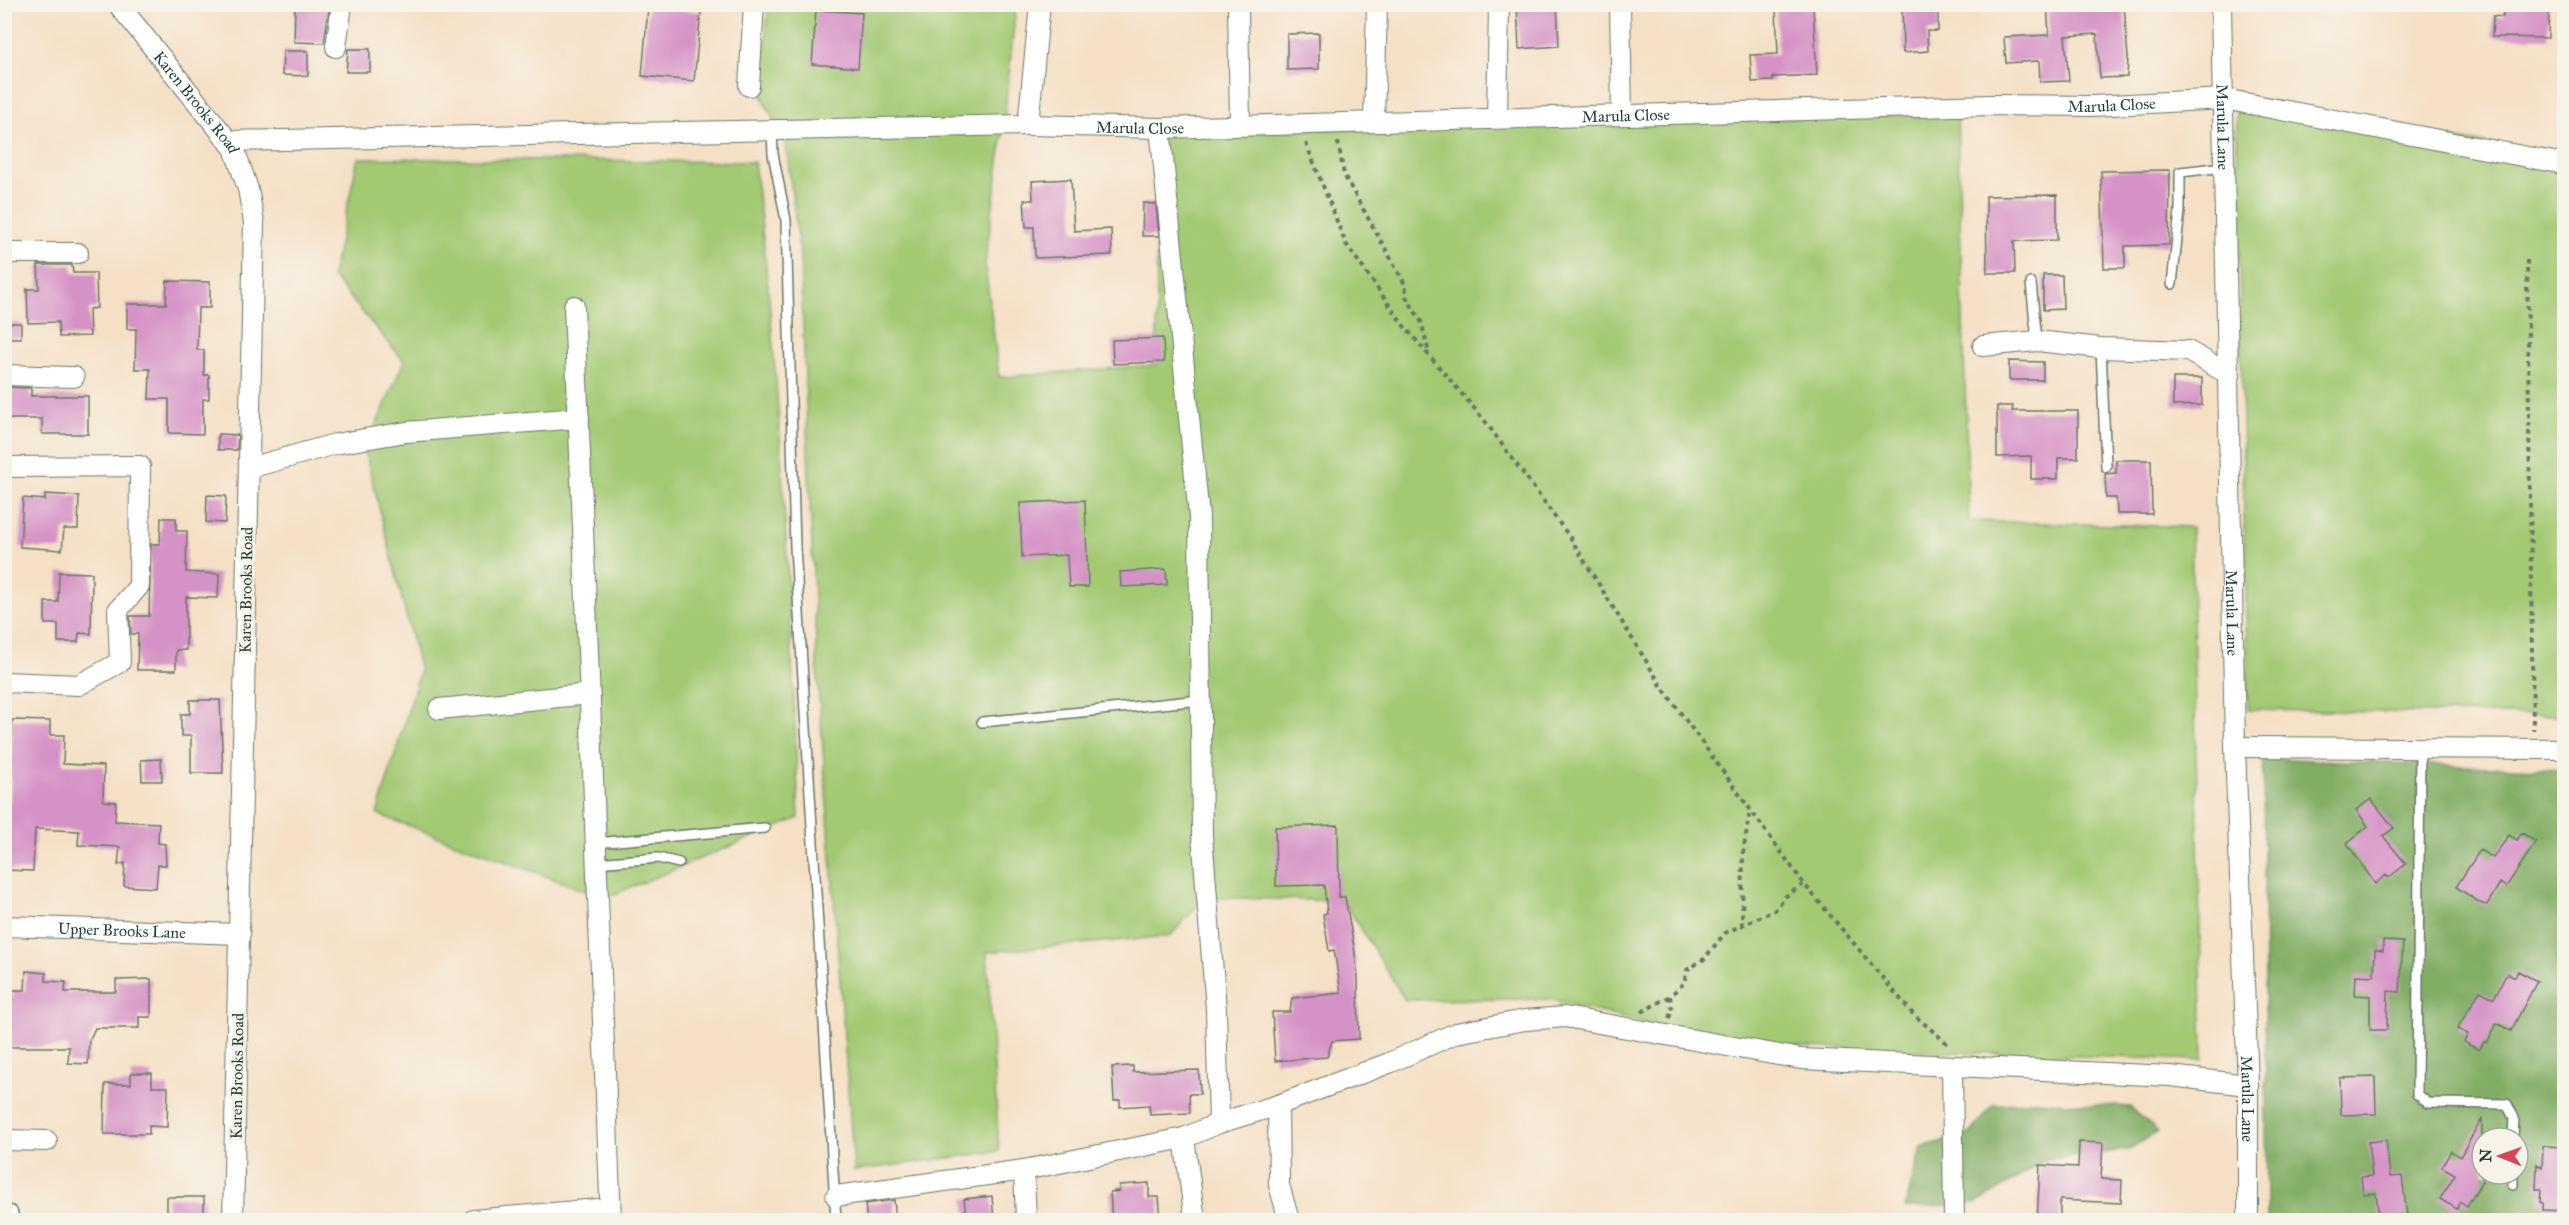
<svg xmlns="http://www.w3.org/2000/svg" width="2569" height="1225" viewBox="0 0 2569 1225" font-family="'IM FELL Great Primer',serif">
	<rect width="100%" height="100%" fill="#f7f3e8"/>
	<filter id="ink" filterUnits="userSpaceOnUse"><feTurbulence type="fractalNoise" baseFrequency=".0167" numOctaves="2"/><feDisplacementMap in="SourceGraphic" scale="12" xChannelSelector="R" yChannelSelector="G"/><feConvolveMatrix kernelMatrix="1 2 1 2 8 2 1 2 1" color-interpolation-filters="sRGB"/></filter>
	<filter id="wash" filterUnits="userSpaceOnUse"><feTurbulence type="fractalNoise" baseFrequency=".008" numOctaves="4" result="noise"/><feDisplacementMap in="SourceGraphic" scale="24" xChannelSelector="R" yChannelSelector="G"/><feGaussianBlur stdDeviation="1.35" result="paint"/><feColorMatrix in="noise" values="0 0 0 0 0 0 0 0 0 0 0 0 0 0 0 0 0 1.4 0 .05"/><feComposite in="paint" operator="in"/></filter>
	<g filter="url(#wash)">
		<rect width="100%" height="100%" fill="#f5e0c6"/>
		<path fill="#a3c973" stroke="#618354" stroke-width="1.5" d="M768,5H1016L1002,140L985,264L999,377L1157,365L1156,134L1957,114L1969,521L2191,527L2203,1060L1801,1047L1659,1027L1548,999L1405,1000L1344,901L1206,897L1170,936L987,952L999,1151L854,1171L817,668L800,255L786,146L762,96Z
			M2236,101L2564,157V715L2248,710Z
			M358,158L754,162C782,380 789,599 799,818L605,898L377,814L420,671L365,451L404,361L332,276Z"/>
		<path fill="#82ad65" stroke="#50754c" stroke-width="1.5" fill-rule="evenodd" d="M2263,758L2564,770V1220H2267ZM2482,1138H2518V1174H2482Z
			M2034,1101L2130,1107L2158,1132L2128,1150L2047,1159L1978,1203L1905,1208L1921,1147L1971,1133L1993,1105Z"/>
		<g id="blocks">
			<path fill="#d592c6" d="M295,4H330L324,43L294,42Z
				M1517,4H1557L1559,46L1519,49Z
				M1902,4H1938V31H1927L1928,51L1903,53Z
				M2047,4H2124L2128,58L2127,77L2100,78L2097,34L2065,36L2069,81L2040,82L2039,61L2006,63L2004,37L2049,35Z
				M2503,4H2549L2548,38L2492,37L2493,16L2503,17Z
				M648,7L701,12L694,81L642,76Z
				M1813,7L1817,75L1773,77V81L1752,82L1750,55L1778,54L1776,9Z
				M816,10L862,13L858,68L812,64Z
				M1319,33V69L1287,70V34Z
				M348,49H370V72H346Z
				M283,51H308V76L282,75Z
				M2170,170L2169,245L2125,246V268H2104L2101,171Z
				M1071,179L1074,231L1111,229L1112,255L1035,258L1034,227H1026L1024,200H1033L1032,181Z
				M2057,195V240L2014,241L2015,273H1987L1986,196Z
				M1143,203L1156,204L1159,236H1142Z
				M38,265H72L73,273H96L97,308L89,309L90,336L59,337L58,322L28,323L27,289H39Z
				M2043,275H2062L2063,309L2043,310Z
				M167,281L210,282V308H198L197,350H204V375H209V399H203V434L169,433V399H149L150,369H135L136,329H127V304H166Z
				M4,323H21V338H4Z
				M1163,338L1164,362L1113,364L1112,340Z
				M2009,361L2043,362V380H2009Z
				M2173,378H2202V405L2173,406Z
				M4,387L31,388V396H88V434H42V419H4Z
				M1997,406H2013L2012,411H2078V458H2058V479H2031V456L1997,457Z
				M218,434L238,435L237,450H218Z
				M2116,460H2151L2152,514H2117L2116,498H2106L2105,474L2116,473Z
				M45,494L79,496L78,529H64L62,550L20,547L23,498L45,500Z
				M207,495L226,496L225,523L206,522Z
				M1085,500L1088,587H1069L1067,555L1022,557L1020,503Z
				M161,518H176V531H187L186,572L219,574L218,598L186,597V650H176V670H137L138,634H131L130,616H149L151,544H160Z
				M1166,569L1167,585L1121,587L1120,572Z
				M59,572L92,573L91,634L79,633L78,642H58V624H45V602H58Z
				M190,700H220L223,773H191V736H181V714H190Z
				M12,720L50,721V735H64L63,764L104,766L103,801L116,802L115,821L159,823L158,843L165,844L166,865H158L156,888L124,886L125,863L118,865L120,847L78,845L79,831L35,829L33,871L4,870V802H10Z
				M161,759L162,781H142L141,760Z
				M2371,799L2394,828L2383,836L2406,864L2388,878L2386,875L2375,884L2347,843L2368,826L2356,810Z
				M1338,825L1339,897H1345L1354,947L1358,977L1359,1039L1332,1041L1327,1057L1275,1061L1272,1012H1290L1292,998L1341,993L1334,950L1329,951L1323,914L1327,913L1324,885L1276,886L1275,827Z
				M2522,833L2536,842L2506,887L2500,883L2487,905L2482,904L2456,887L2480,850L2493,858L2509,835L2517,840Z
				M2383,941L2403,942L2400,992L2388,991L2387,1030H2370V996L2355,995L2356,975L2374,976L2375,950L2383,951Z
				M26,971L46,973V981L66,982L65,992H116V980L151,979V1017H139V1028H95L89,1041L88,1064L68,1063L69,1047H4V998L13,999V990H25Z
				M2518,971L2537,981L2511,1031L2497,1023L2487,1043L2484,1042L2479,1050L2464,1042L2468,1034L2457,1029L2480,991L2494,998L2507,973L2515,977Z
				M1133,1066V1072L1199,1070L1200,1094H1189L1190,1113L1150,1115L1149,1105L1120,1107V1100L1114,1101L1112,1067Z
				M131,1073H152V1087H168L167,1127L149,1126V1134H104L105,1084H131Z
				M2375,1077L2376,1114L2341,1115L2340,1078Z
				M2482,1119V1181L2467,1206L2461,1202L2457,1209L2440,1199L2455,1174L2442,1167L2451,1151L2460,1157Z
				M2386,1140L2390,1177L2402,1176L2407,1215L2379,1218L2376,1193L2363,1194L2361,1177L2372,1176L2368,1142Z
				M2079,1142L2103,1143L2101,1179L2122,1180L2121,1203L2060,1200V1221H2037L2040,1165L2078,1167Z
				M2543,1146L2565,1147V1211L2543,1210V1203L2540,1202L2541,1189H2536L2537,1164L2542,1167Z
				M1149,1183V1197H1159L1161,1221H1112L1110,1192L1119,1191V1185Z
				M992,1196L994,1221H967L964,1199Z
				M167,1197H204V1221H167Z
				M894,1200L896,1221H867L865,1204Z"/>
		</g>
	</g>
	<g filter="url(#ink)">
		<use href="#blocks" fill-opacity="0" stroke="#6a7667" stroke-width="1.5"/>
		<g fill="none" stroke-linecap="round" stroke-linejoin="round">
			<defs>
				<path id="lane" d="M772,131L773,154L786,220L795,547L836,1220
					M2031,283L2037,341
					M2172,284L2180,211V172L2225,167
					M2101,348L2106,467
					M982,722L1201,700
					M2420,749L2417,1094L2428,1103L2507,1104L2514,1118L2513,1138
					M595,843L765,828
					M596,863L658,858L679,863
					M2513,1185V1174
					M4,1209L12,1211L15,1220"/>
				<g id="street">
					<path id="s1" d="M118,4L234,148L248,189L254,222L233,1220"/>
					<path d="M1238,4L1240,125"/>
					<path d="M1620,4L1622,115"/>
					<path id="s2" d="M2221,4L2235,747L2248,1085V1220"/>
					<path d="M336,47L342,4"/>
					<path d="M749,86L754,4"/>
					<path d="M1497,118L1499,4"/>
					<path d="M1374,122L1377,4"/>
					<path id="s3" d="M1028,125L1160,128L1991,105L2092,106L2224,99L2564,164"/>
					<path d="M1160,128L1199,517L1202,835L1216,1009L1219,1123"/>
					<path d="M229,141L1028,125L1040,4"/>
					<path d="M4,253H78"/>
					<path d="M574,306L611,1220"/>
					<path d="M1983,346L2037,341L2101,348L2188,351L2230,375"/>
					<path d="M4,375L74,377"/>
					<path d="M4,467L140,466L139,586L118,610L120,662L79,685L4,682"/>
					<path d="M249,468L335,444L406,432L579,418"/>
					<path d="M439,709L589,694"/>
					<path d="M2235,747L2564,749"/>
					<path id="s4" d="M4,926L240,934"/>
					<path d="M1952,1067L1954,1220"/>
					<path d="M1278,1105L1279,1185L1289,1220"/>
					<path d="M1184,1138L1195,1220"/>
					<path d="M4,1140L47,1141"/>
					<path d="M1024,1170L1026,1220"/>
					<path d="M836,1196L1024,1170L1184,1138L1219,1123L1278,1105L1389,1063L1456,1033L1525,1020L1565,1017L1801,1059L2170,1076L2248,1085"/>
					<path d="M473,1220L609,1208"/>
				</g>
			</defs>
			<use href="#lane" stroke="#6a7667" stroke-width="12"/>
			<use href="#street" stroke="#6a7667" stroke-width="22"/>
			<path stroke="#6a7667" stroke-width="4" stroke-dasharray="4.5 4.5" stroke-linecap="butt" d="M1338,142L1344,175L1406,286L1405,295L1421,321L1429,353
				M1306,143L1346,244L1404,326L1485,421L1571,539L1662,687L1804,884L1913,1014L1950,1046
				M2527,260L2533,730
				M1742,926L1743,853L1750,810
				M1642,1012L1670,996
				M1669,1018L1672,1010L1670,996L1684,983L1687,970L1704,959L1725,933L1775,910L1786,896L1804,884"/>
			<use href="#lane" stroke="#fff" stroke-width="9"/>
			<use href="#street" stroke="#fff" stroke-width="20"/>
		</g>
	</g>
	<g text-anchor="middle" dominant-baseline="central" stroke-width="6" stroke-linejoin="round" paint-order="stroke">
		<g font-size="16" fill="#1f3d34" stroke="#f7f3e8">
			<text stroke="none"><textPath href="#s1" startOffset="126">Karen Brooks Road</textPath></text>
			<text stroke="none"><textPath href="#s3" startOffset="1084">Marula Close</textPath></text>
			<text stroke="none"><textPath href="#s3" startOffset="598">Marula Close</textPath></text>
			<text stroke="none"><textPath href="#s3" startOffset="112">Marula Close</textPath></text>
			<text stroke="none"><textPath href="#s2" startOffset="123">Marula Lane</textPath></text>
			<text transform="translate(246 590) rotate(-89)">Karen Brooks Road</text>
			<text stroke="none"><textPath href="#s2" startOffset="609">Marula Lane</textPath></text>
			<text stroke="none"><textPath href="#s4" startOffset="118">Upper Brooks Lane</textPath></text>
			<text transform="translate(237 1076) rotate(-89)">Karen Brooks Road</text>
			<text stroke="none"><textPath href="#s2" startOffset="1095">Marula Lane</textPath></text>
		</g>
	</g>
	<rect width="2569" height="1225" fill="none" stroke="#f7f3e8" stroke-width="24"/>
	<g transform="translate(2500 1156) rotate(271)"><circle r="28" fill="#f7f3e8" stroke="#a1aaa0" stroke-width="1.5"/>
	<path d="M0-4.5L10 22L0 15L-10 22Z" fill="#d1495b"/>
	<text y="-9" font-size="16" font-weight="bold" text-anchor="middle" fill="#1f3d34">N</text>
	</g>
</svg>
